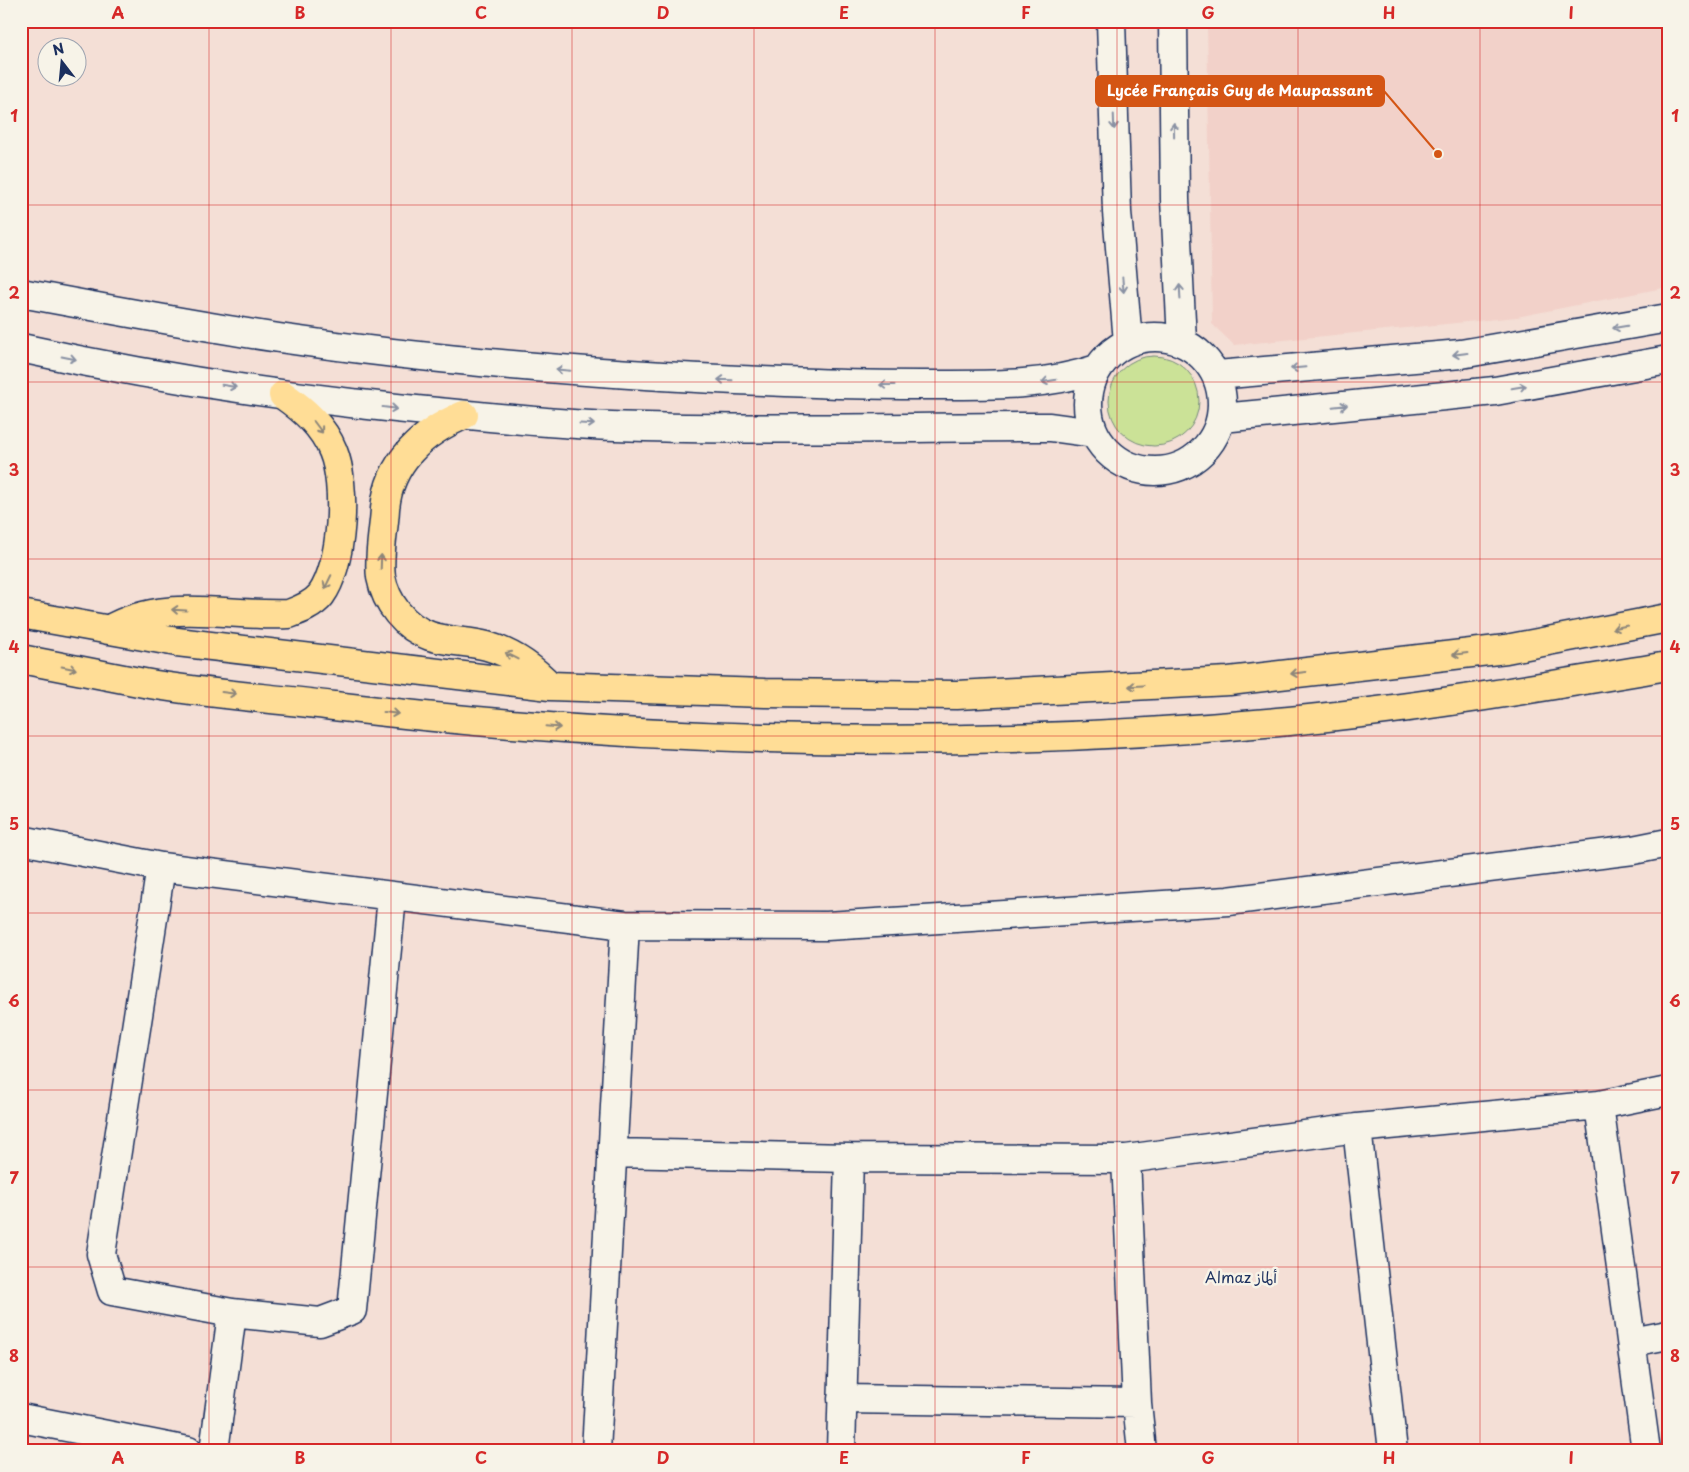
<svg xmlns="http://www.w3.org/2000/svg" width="1689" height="1472" viewBox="0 0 1689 1472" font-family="'Playpen Sans','Playpen Sans Arabic',sans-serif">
	<rect width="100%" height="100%" fill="#f4dfd6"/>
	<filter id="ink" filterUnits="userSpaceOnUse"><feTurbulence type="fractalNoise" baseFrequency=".02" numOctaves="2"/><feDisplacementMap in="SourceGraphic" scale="10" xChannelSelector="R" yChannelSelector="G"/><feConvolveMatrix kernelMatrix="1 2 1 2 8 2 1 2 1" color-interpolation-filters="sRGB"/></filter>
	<g filter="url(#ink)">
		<path fill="#f2d1c9" d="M1207,21H1668V287L1517,317L1234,345L1212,324Z"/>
		<path fill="#cbe297" stroke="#73887a" d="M1109 401a45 45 0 1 1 90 0a45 45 0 1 1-90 0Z"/>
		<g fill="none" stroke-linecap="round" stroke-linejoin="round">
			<defs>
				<path id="minor" d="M1111,21L1117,212L1128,342
					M1173,21L1175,199L1182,341
					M21,293C107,309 192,325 279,338C456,364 636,377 815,383C857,385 899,385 941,385C994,385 1045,386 1097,369
					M1088 404a67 67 0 1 1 134 0a67 67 0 1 1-134 0Z
					M21,348C165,380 312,401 458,414C520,420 582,426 645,427C780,431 915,427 1050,427L1094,433
					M1217,375L1461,354L1668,318
					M1222,418L1495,391L1668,360
					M21,840L161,867L625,925L827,926L1228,901L1633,850L1668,843
					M161,867L101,1254L112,1291L232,1313L320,1322L352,1310L392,897
					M1599,1105L1646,1451
					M1357,1128L1393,1451
					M612,1153L849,1158L1126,1159L1357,1128L1599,1105L1668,1091
					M1126,1159L1137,1403L1142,1451
					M1632,1342L1668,1335
					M842,1399L1137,1403
					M21,1418L188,1451
					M214,1451L232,1313
					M596,1451L625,925
					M841,1451L849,1158"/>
				<path id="highway" d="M464,415C423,432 389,462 385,509C384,530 378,556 381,577C386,603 404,627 430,636C448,642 468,641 487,646C512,653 532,667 550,686
					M21,614L177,642L550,686L765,693L957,695L1229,681L1506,649L1668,618
					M108,630C164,597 227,617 289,614C300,610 313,605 321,595C343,564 347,485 333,451C323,426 304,410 283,395
					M21,659C62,667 103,675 144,683C206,694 271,698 334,706C650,744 972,751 1289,721C1416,709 1542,687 1668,666"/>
			</defs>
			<use href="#minor" stroke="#1b2f5e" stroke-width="31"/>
			<use href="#highway" stroke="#1b2f5e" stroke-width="31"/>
			<use href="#minor" stroke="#f7f3e8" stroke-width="28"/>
			<use href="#highway" stroke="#ffdd96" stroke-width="28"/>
		</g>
		<defs><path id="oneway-shaft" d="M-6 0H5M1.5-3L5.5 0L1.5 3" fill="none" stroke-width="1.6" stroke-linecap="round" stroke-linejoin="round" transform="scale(1.25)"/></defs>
		<g stroke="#8991a3">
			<use href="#oneway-shaft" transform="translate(1114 122) rotate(88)"/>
			<use href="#oneway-shaft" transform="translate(1174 130) rotate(-91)"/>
			<use href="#oneway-shaft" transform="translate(1123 285) rotate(85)"/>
			<use href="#oneway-shaft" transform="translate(1180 292) rotate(-93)"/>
			<use href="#oneway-shaft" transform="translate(1620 327) rotate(170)"/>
			<use href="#oneway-shaft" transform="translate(1460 354) rotate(173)"/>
			<use href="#oneway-shaft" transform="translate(69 358) rotate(11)"/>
			<use href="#oneway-shaft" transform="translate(1298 368) rotate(175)"/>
			<use href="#oneway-shaft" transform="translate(563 370) rotate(-175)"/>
			<use href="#oneway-shaft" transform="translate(725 380) rotate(-178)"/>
			<use href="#oneway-shaft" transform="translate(1049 381) rotate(171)"/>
			<use href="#oneway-shaft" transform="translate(887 385) rotate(-180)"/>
			<use href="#oneway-shaft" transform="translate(229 386) rotate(9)"/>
			<use href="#oneway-shaft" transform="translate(1519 387) rotate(-10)"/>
			<use href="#oneway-shaft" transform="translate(1340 406) rotate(-6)"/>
			<use href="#oneway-shaft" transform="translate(390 408) rotate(7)"/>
			<use href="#oneway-shaft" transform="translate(587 424) rotate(3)"/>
		</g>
		<g stroke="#8d867a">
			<use href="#oneway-shaft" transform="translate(318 427) rotate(53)"/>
			<use href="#oneway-shaft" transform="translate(381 562) rotate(-88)"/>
			<use href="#oneway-shaft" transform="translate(328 582) rotate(116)"/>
			<use href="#oneway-shaft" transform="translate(179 610) rotate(-177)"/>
			<use href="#oneway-shaft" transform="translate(1620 627) rotate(169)"/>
			<use href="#oneway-shaft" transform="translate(1460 654) rotate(173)"/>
			<use href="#oneway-shaft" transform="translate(512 656) rotate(-153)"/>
			<use href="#oneway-shaft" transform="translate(69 668) rotate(11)"/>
			<use href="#oneway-shaft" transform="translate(1298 673) rotate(173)"/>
			<use href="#oneway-shaft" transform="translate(1136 686) rotate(177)"/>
			<use href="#oneway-shaft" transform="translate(229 693) rotate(7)"/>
			<use href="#oneway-shaft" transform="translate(391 713) rotate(7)"/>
			<use href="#oneway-shaft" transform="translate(553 727) rotate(5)"/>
		</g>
	</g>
	<path fill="none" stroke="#d62828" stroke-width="1" stroke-opacity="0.55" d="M209,21V1451M391,21V1451M572,21V1451M754,21V1451M935,21V1451M1117,21V1451M1298,21V1451M1480,21V1451M21,205H1668M21,382H1668M21,559H1668M21,736H1668M21,913H1668M21,1090H1668M21,1267H1668"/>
	<g text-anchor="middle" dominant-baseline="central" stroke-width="5" stroke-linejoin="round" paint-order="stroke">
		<g font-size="15" fill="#1b2f5e" stroke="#f7f3e8">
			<text x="1241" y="1276">Almaz ألماز</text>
		</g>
	</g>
	<path fill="none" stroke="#d45514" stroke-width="2" d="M1438 154L1384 91"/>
	<circle fill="#d45514" stroke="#f7f3e8" stroke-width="2" cx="1438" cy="154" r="5"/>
	<rect fill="#d45514" stroke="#d45514" stroke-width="2" x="1096" y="76" width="288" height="30" rx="5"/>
	<g font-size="15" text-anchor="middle" font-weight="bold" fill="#fff">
		<text x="1240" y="96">Lycée Français Guy de Maupassant</text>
	</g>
	<rect width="1689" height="1472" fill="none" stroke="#f7f3e8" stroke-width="55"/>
	<g transform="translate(62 62) rotate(344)"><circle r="24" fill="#f7f3e8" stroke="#9fa5b1"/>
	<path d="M0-4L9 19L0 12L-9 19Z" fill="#1b2f5e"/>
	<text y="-8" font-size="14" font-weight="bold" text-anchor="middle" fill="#1b2f5e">N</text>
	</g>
	<rect x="28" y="28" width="1634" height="1416" fill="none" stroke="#d62828" stroke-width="2"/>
	<g font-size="16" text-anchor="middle" font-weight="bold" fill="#d62828">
		<text x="118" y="19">A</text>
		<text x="300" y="19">B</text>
		<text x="481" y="19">C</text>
		<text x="663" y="19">D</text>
		<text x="844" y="19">E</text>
		<text x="1026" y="19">F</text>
		<text x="1208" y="19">G</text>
		<text x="1389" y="19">H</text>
		<text x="1571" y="19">I</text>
		<text x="14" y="122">1</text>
		<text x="1675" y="122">1</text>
		<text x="14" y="299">2</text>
		<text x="1675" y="299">2</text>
		<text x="14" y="476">3</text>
		<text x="1675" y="476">3</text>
		<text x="14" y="653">4</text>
		<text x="1675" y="653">4</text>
		<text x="14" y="830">5</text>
		<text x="1675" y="830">5</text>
		<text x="14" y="1007">6</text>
		<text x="1675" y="1007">6</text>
		<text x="14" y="1184">7</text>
		<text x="1675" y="1184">7</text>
		<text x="14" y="1362">8</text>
		<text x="1675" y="1362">8</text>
		<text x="118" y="1464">A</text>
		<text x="300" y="1464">B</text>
		<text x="481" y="1464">C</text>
		<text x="663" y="1464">D</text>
		<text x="844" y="1464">E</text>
		<text x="1026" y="1464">F</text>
		<text x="1208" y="1464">G</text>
		<text x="1389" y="1464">H</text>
		<text x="1571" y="1464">I</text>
	</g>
</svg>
